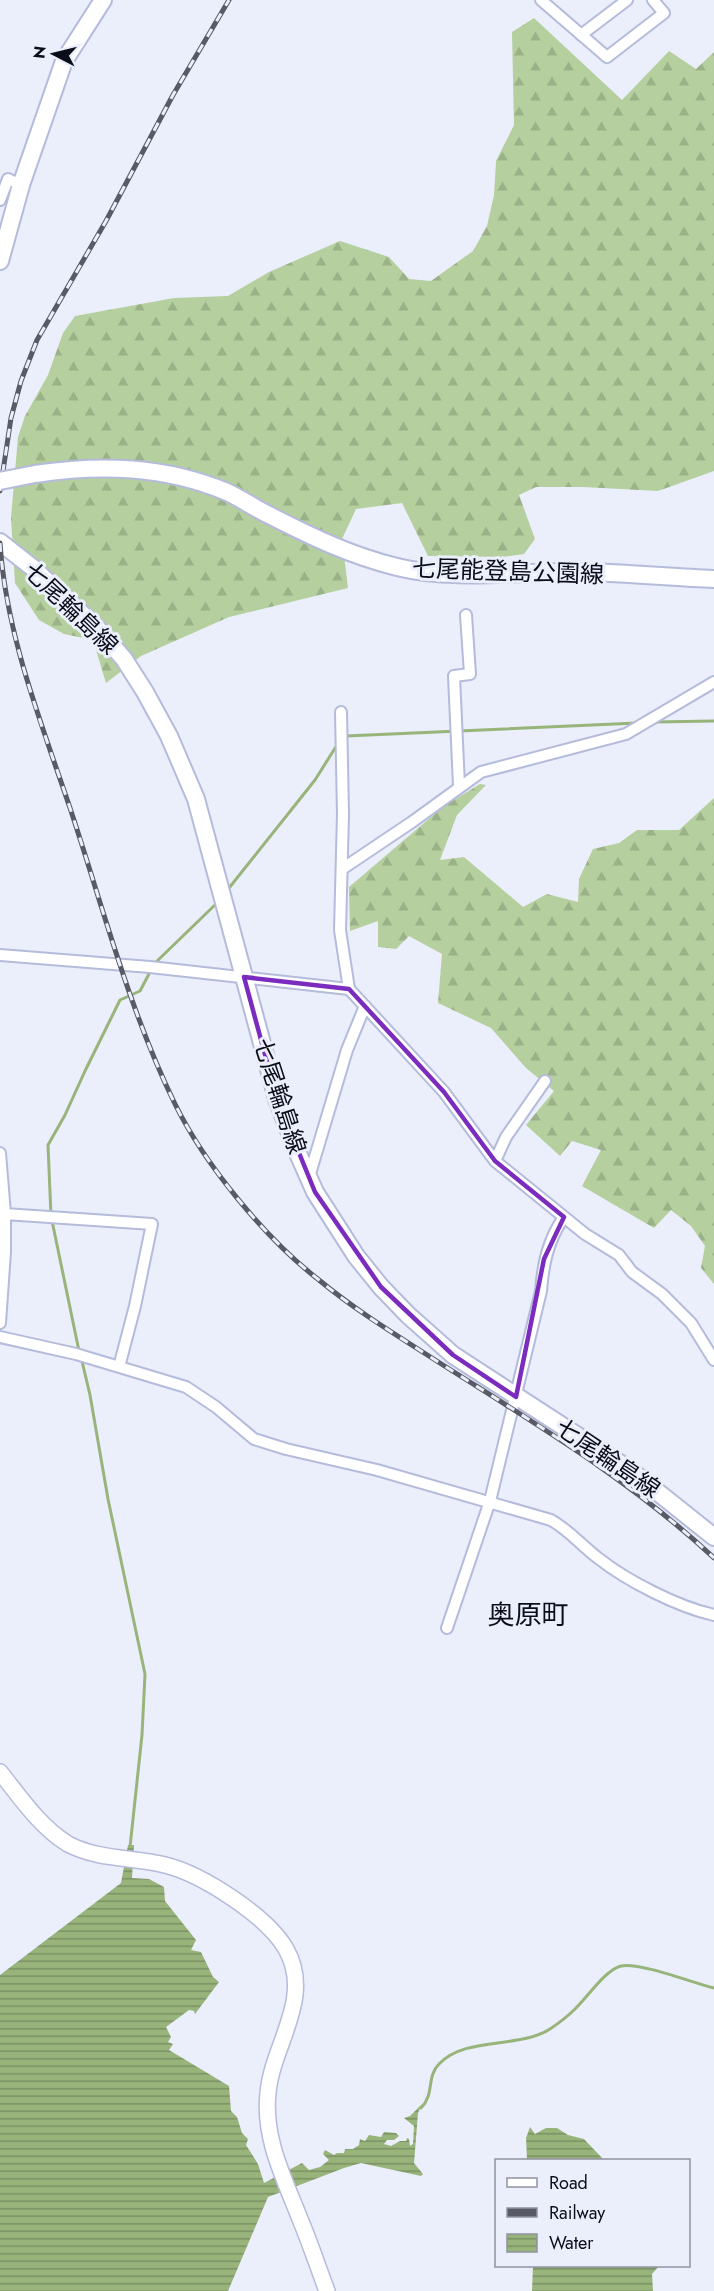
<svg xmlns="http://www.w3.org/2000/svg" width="714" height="2291" viewBox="0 0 714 2291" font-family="Jost,'Noto Sans JP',sans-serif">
	<defs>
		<pattern id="forest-firs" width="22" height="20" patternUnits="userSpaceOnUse" patternTransform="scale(1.5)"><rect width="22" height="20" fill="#b6cf9e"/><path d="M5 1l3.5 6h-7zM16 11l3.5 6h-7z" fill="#9bb187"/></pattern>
		<pattern id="water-rules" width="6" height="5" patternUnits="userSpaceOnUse" patternTransform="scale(1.5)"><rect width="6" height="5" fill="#98b47b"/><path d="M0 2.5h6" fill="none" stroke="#7a9164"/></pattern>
	</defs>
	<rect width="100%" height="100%" fill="#ebeefb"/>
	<path fill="url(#forest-firs)" d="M534,18L622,100L669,51L696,69L714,52V471L658,491L583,487H536L519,495L535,539L524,554L502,557L428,556L402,503L356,509L342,539L348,588L229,617L141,656L106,683L93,640L64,634L39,620L15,583L11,518L18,437L25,416L48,375L63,333L75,316L174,298L228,296L269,272L340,241L389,257L409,279L431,281L473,251L487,226L494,195L496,161L514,125L512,32Z
		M480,784L486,785L457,815L440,860L464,857L523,907L547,894L578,902L579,879L593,849L619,843L637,830H679L714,798V1284L701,1268L705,1246L691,1226L671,1210L654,1228L582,1186L601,1150L572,1141L560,1156L526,1125L554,1091L526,1068L491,1028L438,1003L442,954L409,936L396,949L378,947V921L350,931L349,887L444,806Z"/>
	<path fill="url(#water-rules)" d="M128,1845H134L132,1878L149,1879L164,1887L165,1901L196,1940L191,1950L201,1952L213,1977L219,1982L195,2014L194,2011L189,2010L166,2027L171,2037L168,2042L173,2044L169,2050L229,2086L231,2111L237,2117L242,2133L248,2139L246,2145L258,2164L264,2183L302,2163L309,2170L320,2167L329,2160L323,2154L325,2150L334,2155L337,2153H344L345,2149H353L359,2145L360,2139L365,2141L369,2135L381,2137L384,2132L396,2133L399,2136L394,2140H387L384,2144L391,2146L400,2141H406L407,2138L409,2139L410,2146L413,2144L414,2126L404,2118L410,2116L422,2104L418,2113L414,2163L423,2174L421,2176L361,2163L344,2168L268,2197L228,2291H0V1975L121,1883Z
		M530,2127L535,2134L546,2128H557L568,2135L584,2139L603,2159L618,2160H527L526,2138Z
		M533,2266H659L652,2274L653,2291H532Z"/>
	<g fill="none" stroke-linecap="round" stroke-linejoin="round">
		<path stroke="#98b47b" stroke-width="3" d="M655,722L714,721
			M346,736L637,723
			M229,888L315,780L337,745
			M154,964L218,902
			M79,1351L51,1216L48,1145L65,1115L85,1071L120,1000L140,991L151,970
			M81,1357L90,1395L108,1499L145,1674L142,1735L130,1847
			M421,2108C435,2094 426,2077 439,2064C465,2036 519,2049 550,2029C559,2023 568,2016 575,2009C587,1998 605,1970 621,1966C640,1962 693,1983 714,1988"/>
		<defs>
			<path id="street" d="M541,0L607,57L664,13L653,0
				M581,35L627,0
				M0,200L8,179L21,185
				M341,712L343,814L340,930L349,989L444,1092L495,1161L585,1234L619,1255L632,1272L662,1294L691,1323L714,1360
				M459,786L454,676L470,674L466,615
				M342,869L412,822L481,772L626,734L714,682
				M0,955L150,967L349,989
				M0,1153L5,1214V1252L0,1323
				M495,1161L506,1137L545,1081
				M309,1177L347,1050L365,1006
				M5,1214L152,1224L135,1306L119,1367
				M0,1337L76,1354L186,1387L216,1407L254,1439L286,1449L377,1470L551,1520C570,1531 581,1545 598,1558C627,1581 678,1607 714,1615
				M447,1628L490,1501L541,1291C543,1264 548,1240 564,1217"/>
			<path id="secondary" d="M0,1772C20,1797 40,1827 68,1844C98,1860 133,1857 165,1865C202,1874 267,1916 286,1949C314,1998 272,2045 268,2093C263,2138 284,2178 300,2219C310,2243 318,2267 327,2291"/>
			<path id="primary" d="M0,261L21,185L64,61L103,0
				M35,474C101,464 165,466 227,492C242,499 256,509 271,516C312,537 352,556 397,567C453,581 524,571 582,572C626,573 670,577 714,579
				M0,542L33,568L97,628L124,659L145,692L169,736L196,799L277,1099L296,1149L315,1192L356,1256L381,1287L408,1315L453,1355L630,1470L714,1537"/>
		</defs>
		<use href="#street" stroke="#b5bbdb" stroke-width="14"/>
		<use href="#secondary" stroke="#b5bbdb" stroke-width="18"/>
		<use href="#primary" stroke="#b5bbdb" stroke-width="20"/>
		<use href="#street" stroke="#fff" stroke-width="10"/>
		<use href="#secondary" stroke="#fff" stroke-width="15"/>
		<use href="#primary" stroke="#fff" stroke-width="16"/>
		<defs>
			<path id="rail" d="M0,491L11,418L21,381L37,340L106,221L173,95L229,0
				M0,543C6,635 41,722 70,808C103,907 129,1010 175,1104C205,1165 265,1238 319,1280C354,1309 393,1333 432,1358C529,1420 630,1479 714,1558"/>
		</defs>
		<use href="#rail" stroke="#585a66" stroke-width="5"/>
		<use href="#rail" stroke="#ebeefb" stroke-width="3" stroke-dasharray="9" stroke-linecap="butt"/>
		<defs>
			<path id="primary-bridge" d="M0,481L35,474"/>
		</defs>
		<use href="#primary-bridge" stroke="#b5bbdb" stroke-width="20" stroke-linecap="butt"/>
		<use href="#primary-bridge" stroke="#fff" stroke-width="16"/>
	</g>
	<path fill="none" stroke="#7b2cbf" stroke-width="4.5" stroke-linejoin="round" d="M244,977L349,989L444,1092L495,1161L564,1217L544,1259L516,1397L453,1355L381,1287L315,1192L277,1099Z"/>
	<g text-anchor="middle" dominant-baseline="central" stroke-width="6" stroke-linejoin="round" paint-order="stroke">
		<g font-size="24" fill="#0b0d18" stroke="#ebeefb">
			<text transform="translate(508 571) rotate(2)">七尾能登島公園線</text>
			<text transform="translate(71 608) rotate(44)">七尾輪島線</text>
			<text transform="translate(280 1096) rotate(72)">七尾輪島線</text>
			<text transform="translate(608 1458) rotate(34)">七尾輪島線</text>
		</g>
		<g font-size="27" fill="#0b0d18" stroke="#ebeefb">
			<text x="528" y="1614">奥原町</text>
		</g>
	</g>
	<rect x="495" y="2159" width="195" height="108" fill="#ebeefb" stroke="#9194a0" stroke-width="1.5"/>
	<rect x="507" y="2178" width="30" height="9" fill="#ffffff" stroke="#9194a0" stroke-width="1.5"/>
	<text x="549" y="2189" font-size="18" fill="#0b0d18">Road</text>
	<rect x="507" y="2208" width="30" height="9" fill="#585a66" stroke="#9194a0" stroke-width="1.5"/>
	<text x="549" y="2219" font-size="18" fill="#0b0d18">Railway</text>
	<rect x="507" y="2234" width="30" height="18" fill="url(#water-rules)" stroke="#9194a0" stroke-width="1.5"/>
	<text x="549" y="2249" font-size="18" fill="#0b0d18">Water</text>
	<g transform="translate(54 54) rotate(277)" stroke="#ebeefb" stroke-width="4.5" paint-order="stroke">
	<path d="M0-4.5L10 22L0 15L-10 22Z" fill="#0b0d18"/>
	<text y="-9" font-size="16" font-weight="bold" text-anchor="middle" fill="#0b0d18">N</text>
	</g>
</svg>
